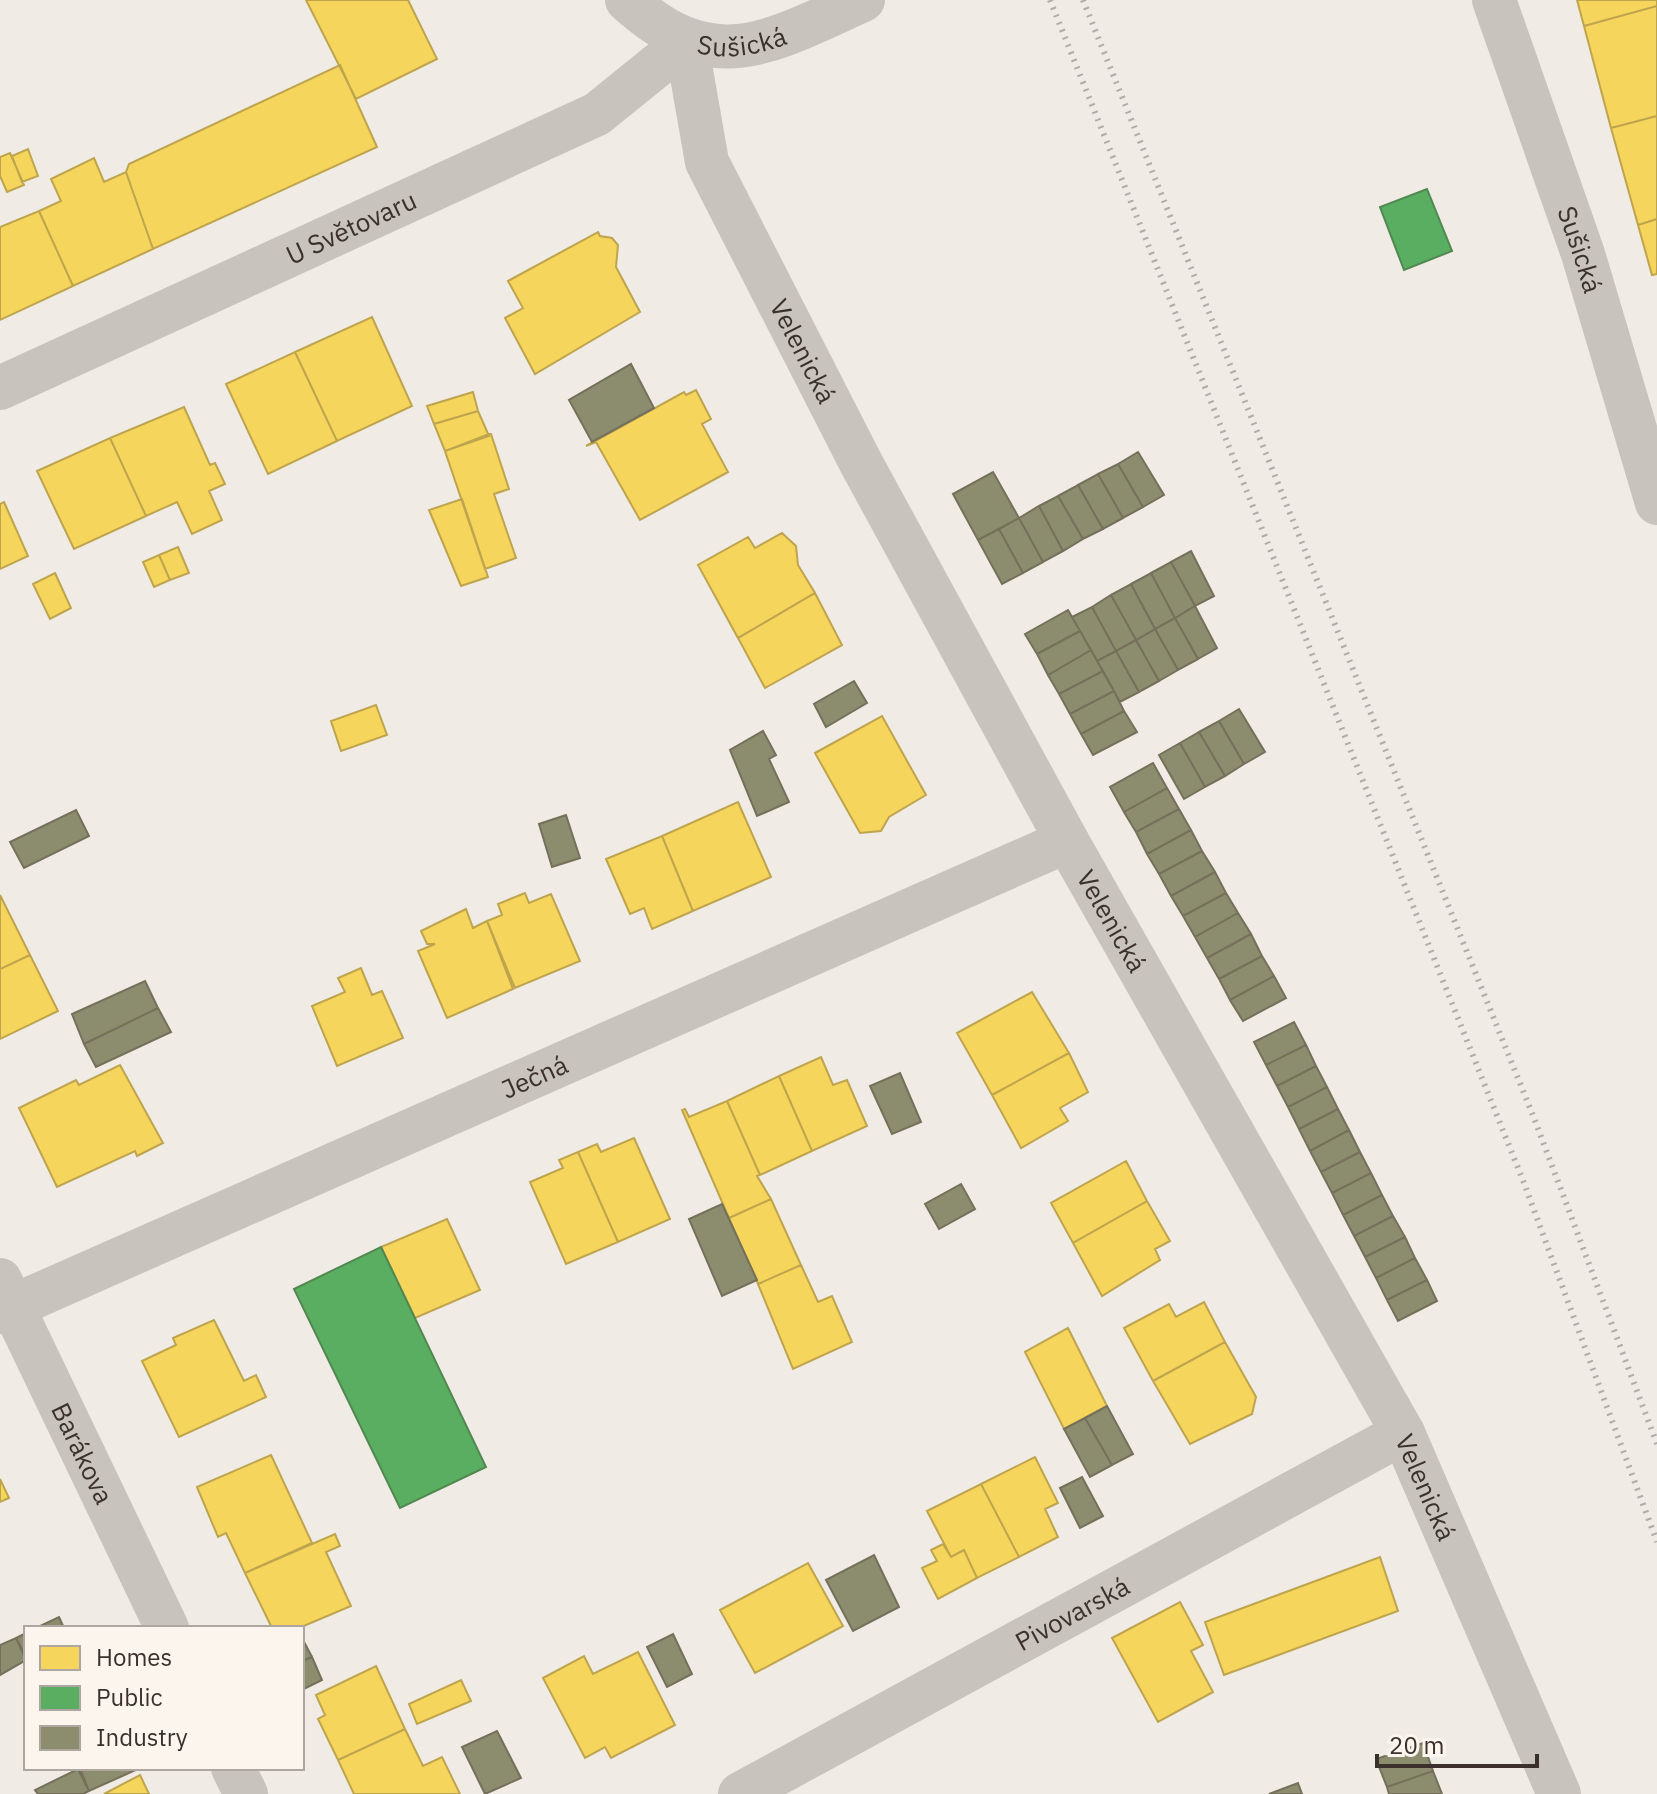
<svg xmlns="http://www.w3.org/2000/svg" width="1657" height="1794" viewBox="0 0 1657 1794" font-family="'IBM Plex Sans',sans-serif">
	<rect width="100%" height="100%" fill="#f0ebe5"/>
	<path fill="#f6d55c" stroke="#bea44d" stroke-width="2" d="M306,0H408L437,59L356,99Z
		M1577,0H1657V6L1584,26Z
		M1657,6V116L1611,128L1584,26Z
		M340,65L377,147L153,249L126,172L129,164Z
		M1657,116V219L1638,225L1611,128Z
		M28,149L38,176L22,182L12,156Z
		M10,153L24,185L7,192L0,176V157Z
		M94,158L104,182L126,172L153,249L73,286L39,211L61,201L51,179Z
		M39,211L73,286L0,320V227Z
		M1657,219V274L1652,275L1638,225Z
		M598,232L600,236L612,238L618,245L616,267L640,312L535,374L505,318L523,308L508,281Z
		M372,317L412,406L337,441L295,352Z
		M295,352L337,441L268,474L226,384Z
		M696,390L711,419L702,424L728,472L640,520L596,442L586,446L684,392L686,395Z
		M473,392L478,411L434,424L427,406Z
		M184,407L210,465L215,463L225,484L209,491L222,520L192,534L177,502L146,516L110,438Z
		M478,411L489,436L445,451L434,424Z
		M489,434H491L509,489L494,494L516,558L485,569L445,451Z
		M110,438L146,516L74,549L37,471Z
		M462,499L488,577L461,586L429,510Z
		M4,502L28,556L0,569V504Z
		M782,533L796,546L798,565L815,593L738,638L698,565L748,537L755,548Z
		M178,547L189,573L170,580L159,555Z
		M159,555L170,580L154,587L143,562Z
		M55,573L71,608L50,619L33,584Z
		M815,593L842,645L765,688L738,638Z
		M376,705L387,735L341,751L331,721Z
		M882,716L926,795L889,817L881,831L860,833L815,753Z
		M738,802L771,877L693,911L662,836Z
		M662,836L693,911L652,929L644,908L630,914L606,859Z
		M525,893L529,903L551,894L580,961L515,988L487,921L502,915L498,904Z
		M0,895L30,955L0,969Z
		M466,909L473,928L487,921L513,989L447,1018L418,951L435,944H427L421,931Z
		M30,955L58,1011L0,1039V969Z
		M361,968L372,995L382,991L403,1038L337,1066L312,1006L345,992L338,978Z
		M1032,992L1069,1053L992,1095L957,1033Z
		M1069,1053L1088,1092L1060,1108L1068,1121L1021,1148L992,1095Z
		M821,1057L833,1085L847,1080L867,1126L812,1151L779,1076Z
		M120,1065L163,1143L137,1156L135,1151L57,1187L19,1108L76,1080L79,1085Z
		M779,1076L812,1151L760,1175L727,1101Z
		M727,1101L760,1175L757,1176L771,1199L729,1218L682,1110L685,1109L689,1117Z
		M634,1138L670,1219L618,1242L578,1152L597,1144L601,1152Z
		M578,1152L618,1242L566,1264L530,1182L563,1168L559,1160Z
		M1126,1161L1147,1201L1073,1243L1051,1203Z
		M771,1199L801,1265L758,1284L729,1218Z
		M1147,1201L1170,1241L1155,1249L1160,1260L1102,1296L1073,1243Z
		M447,1219L480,1290L415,1318L381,1247Z
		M801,1265L818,1302L832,1296L852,1342L793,1369L758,1284Z
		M1204,1302L1225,1342L1153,1381L1124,1328L1169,1304L1176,1317Z
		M214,1320L244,1381L256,1375L266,1397L179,1437L142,1361L176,1345L173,1338Z
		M1068,1328L1107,1406L1064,1429L1025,1352Z
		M1225,1342L1256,1397L1252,1414L1190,1444L1153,1381Z
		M271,1455L312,1543L245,1573L226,1533L218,1537L197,1487Z
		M1035,1457L1058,1503L1045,1509L1058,1537L1019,1557L981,1484Z
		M0,1479L9,1498L0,1502Z
		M981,1484L1019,1557L977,1578L964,1550L951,1557L927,1511Z
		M335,1534L340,1546L326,1552L351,1606L299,1628H272L245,1573Z
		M943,1544L951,1557L964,1550L977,1578L938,1599L922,1568L937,1561L931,1550Z
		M1380,1557L1398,1611L1224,1675L1205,1622Z
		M808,1563L843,1626L755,1673L720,1610Z
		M1180,1602L1203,1645L1191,1651L1213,1692L1158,1722L1112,1638Z
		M638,1652L675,1725L611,1758L605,1747L585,1758L543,1678L584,1656L593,1674Z
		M376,1666L405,1729L338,1760L318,1719L325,1715L316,1695Z
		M461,1680L471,1701L417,1724L409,1704Z
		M405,1729L423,1766L442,1757L460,1794H354L338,1760Z
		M140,1775L149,1794H104Z"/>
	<path fill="#5aae61" stroke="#518851" stroke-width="2" d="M1427,189L1452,251L1404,270L1380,207Z
		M381,1247L486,1467L400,1508L294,1289Z"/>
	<path fill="#8c8c6e" stroke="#74705a" stroke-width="2" d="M631,364L654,408L592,442L569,400Z
		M1138,452L1164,495L1143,507L1118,464Z
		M1118,464L1143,507L1123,518L1098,474Z
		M993,472L1019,518L978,540L953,494Z
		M1098,474L1123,518L1103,529L1078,485Z
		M1078,485L1103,529L1083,539L1058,496Z
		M1058,496L1083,539L1063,551L1039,506Z
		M1039,506L1063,551L1043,562L1019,518Z
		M1019,518L1043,562L1023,573L999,529Z
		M999,529L1023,573L1002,584L978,540Z
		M1191,551L1214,596L1195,606L1171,562Z
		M1171,562L1195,606L1175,618L1151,573Z
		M1151,573L1175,618L1155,629L1131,584Z
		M1131,584L1155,629L1136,640L1111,595Z
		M1111,595L1136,640L1116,651L1092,607Z
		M1195,606L1217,648L1198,659L1175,618Z
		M1092,607L1116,651L1097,661L1072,617Z
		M1068,610L1080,631L1037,654L1025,634Z
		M1175,618L1198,659L1178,670L1155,629Z
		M1155,629L1178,670L1159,681L1136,640Z
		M1080,631L1091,650L1048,675L1037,654Z
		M1136,640L1159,681L1139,692L1116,651Z
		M1091,650L1103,671L1059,694L1048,675Z
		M1116,651L1139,692L1120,702L1097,661Z
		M1103,671L1114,691L1070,714L1059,694Z
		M854,681L867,703L826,727L814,704Z
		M1114,691L1124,711L1081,734L1070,714Z
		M1239,709L1265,752L1244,764L1219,721Z
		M1124,711L1137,732L1093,755L1081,734Z
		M1219,721L1244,764L1225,776L1199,732Z
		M763,731L776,755L769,759L789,802L757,816L730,750Z
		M1199,732L1225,776L1205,787L1180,743Z
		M1180,743L1205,787L1184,799L1159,755Z
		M1153,763L1167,788L1124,812L1110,787Z
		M1167,788L1179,809L1136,832L1124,812Z
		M1179,809L1191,830L1147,854L1136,832Z
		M76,810L89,836L24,868L10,842Z
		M566,815L580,858L552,867L539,824Z
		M1191,830L1202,851L1159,874L1147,854Z
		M1202,851L1215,872L1171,896L1159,874Z
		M1215,872L1226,893L1183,916L1171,896Z
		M1226,893L1238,913L1195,937L1183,916Z
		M1238,913L1251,934L1207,958L1195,937Z
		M1251,934L1262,956L1219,979L1207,958Z
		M1262,956L1274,976L1230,1000L1219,979Z
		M1274,976L1286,998L1243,1021L1230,1000Z
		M145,981L158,1008L84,1044L72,1014Z
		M158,1008L171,1032L96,1067L84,1044Z
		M1294,1022L1306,1045L1266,1065L1254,1042Z
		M1306,1045L1316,1066L1277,1086L1266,1065Z
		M1316,1066L1327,1087L1288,1107L1277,1086Z
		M900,1073L921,1122L892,1134L870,1086Z
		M1327,1087L1338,1109L1299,1129L1288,1107Z
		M1338,1109L1349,1130L1310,1151L1299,1129Z
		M1349,1130L1360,1152L1321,1172L1310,1151Z
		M1360,1152L1371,1173L1332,1193L1321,1172Z
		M1371,1173L1382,1195L1343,1215L1332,1193Z
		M961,1184L975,1209L939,1229L925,1204Z
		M1382,1195L1393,1216L1354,1236L1343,1215Z
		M722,1204L757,1280L722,1296L689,1219Z
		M1393,1216L1405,1237L1365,1257L1354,1236Z
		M1405,1237L1415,1258L1376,1278L1365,1257Z
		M1415,1258L1427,1280L1387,1300L1376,1278Z
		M1427,1280L1437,1301L1398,1321L1387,1300Z
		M1107,1406L1133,1454L1112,1465L1085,1418Z
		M1085,1418L1112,1465L1090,1477L1064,1429Z
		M1082,1477L1103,1516L1080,1528L1060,1488Z
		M874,1555L899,1607L853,1631L826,1580Z
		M59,1617L64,1628H36Z
		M26,1633V1657L16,1638Z
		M673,1634L692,1674L667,1687L647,1647Z
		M16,1638L26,1660L0,1675V1645Z
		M302,1638L312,1657L302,1661Z
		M312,1657L322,1680L302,1690V1661Z
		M497,1731L521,1778L485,1794L462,1747Z
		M1423,1743L1433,1771L1387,1787L1376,1759Z
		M80,1768H137L138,1769L89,1791Z
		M78,1769L89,1791L83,1794H38L35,1790Z
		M1433,1771L1442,1794H1389L1387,1787Z
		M1298,1783L1302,1794H1269Z"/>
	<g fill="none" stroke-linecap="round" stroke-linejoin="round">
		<g stroke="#c9c3be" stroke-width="44">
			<path id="s1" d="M627,0C713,79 770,42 863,0"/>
			<path id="s2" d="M1494,0L1583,254L1657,503"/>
			<path id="s3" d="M686,42L707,162L861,463L1067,841L1403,1433L1559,1794"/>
			<path id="s4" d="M0,388L597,114L686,42"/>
			<path id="s5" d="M0,1280L167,1628"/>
			<path id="s6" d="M0,1312L1067,841"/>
			<path d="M233,1768L246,1794"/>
			<path id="s7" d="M740,1794L1403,1433"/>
		</g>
		<path stroke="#b1aca8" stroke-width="6" stroke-dasharray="2 6" stroke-linecap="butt" d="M1050,0L1524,1183L1657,1542
			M1083,0L1534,1118L1657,1444"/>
	</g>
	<g text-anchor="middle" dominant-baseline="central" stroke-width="8" stroke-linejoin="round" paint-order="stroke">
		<g font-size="26" fill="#3b302b" stroke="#fbf5ee">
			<text stroke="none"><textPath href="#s1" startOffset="128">Sušická</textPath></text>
			<text stroke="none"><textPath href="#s4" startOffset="386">U Světovaru</textPath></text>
			<text stroke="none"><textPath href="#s2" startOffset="264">Sušická</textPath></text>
			<text stroke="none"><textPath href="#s3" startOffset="334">Velenická</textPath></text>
			<text stroke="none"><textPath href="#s3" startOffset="982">Velenická</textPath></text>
			<text stroke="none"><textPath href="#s6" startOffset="584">Ječná</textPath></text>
			<text stroke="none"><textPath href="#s5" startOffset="192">Barákova</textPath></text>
			<text stroke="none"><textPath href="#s3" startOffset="1630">Velenická</textPath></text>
			<text stroke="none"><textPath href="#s7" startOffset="378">Pivovarská</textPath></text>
		</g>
	</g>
	<rect x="24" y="1626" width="280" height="144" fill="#fbf5ee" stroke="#aea6a0" stroke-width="2"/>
	<rect x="40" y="1646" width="40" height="24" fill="#f6d55c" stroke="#aea6a0" stroke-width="2"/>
	<text x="96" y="1666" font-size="24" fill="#3b302b">Homes</text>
	<rect x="40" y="1686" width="40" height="24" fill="#5aae61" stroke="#aea6a0" stroke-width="2"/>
	<text x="96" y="1706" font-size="24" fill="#3b302b">Public</text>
	<rect x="40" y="1726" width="40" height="24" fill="#8c8c6e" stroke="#aea6a0" stroke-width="2"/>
	<text x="96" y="1746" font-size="24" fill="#3b302b">Industry</text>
	<path d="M1377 1754v12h160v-12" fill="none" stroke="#3b302b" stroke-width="4"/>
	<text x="1389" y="1754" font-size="24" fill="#3b302b" stroke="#fbf5ee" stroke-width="6" paint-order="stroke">20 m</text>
</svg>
